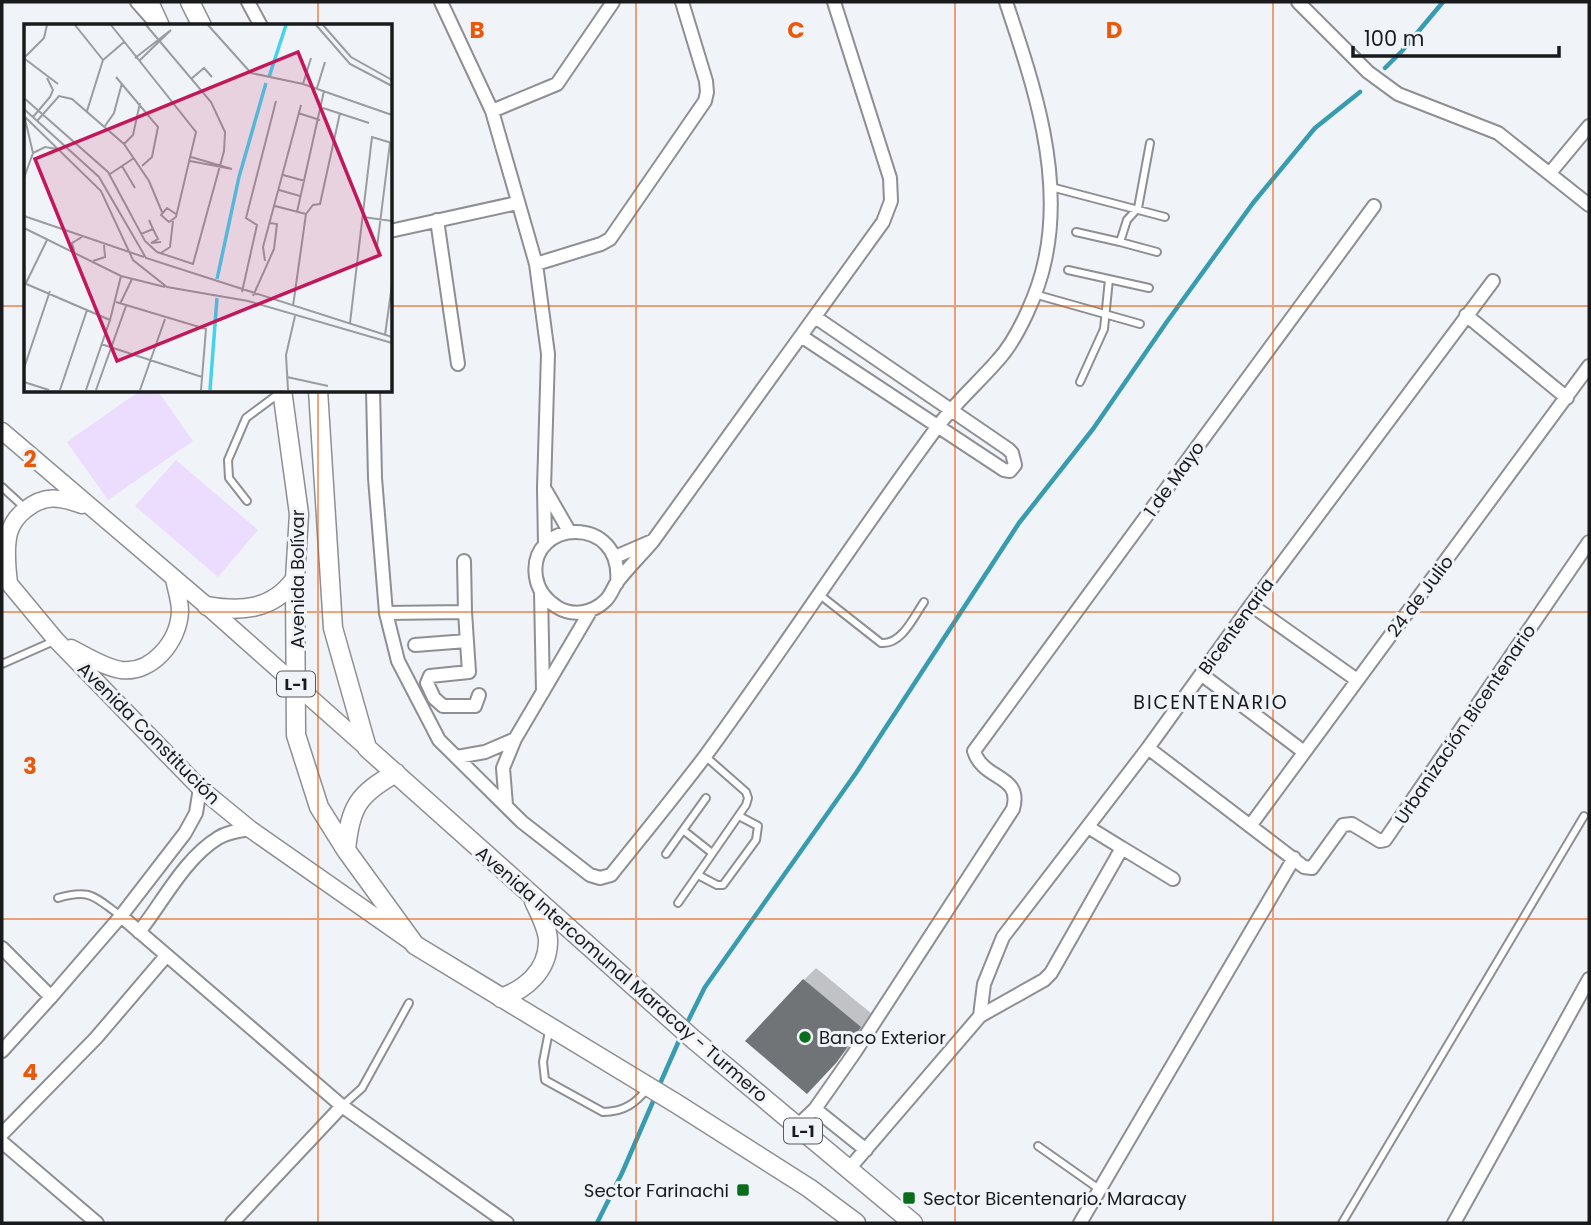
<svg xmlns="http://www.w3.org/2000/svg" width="1591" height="1225" viewBox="0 0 1591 1225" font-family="Poppins,sans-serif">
	<rect width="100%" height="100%" fill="#f0f3f7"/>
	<path fill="#ecddfe" d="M141,390H157L193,441L108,500L67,442Z
		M176,460L258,530L218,577L135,506Z"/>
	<path fill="#0003" d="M816,968L872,1014L849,1048L807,1091L804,980Z"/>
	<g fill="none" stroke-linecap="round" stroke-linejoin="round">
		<path stroke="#379cb0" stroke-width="4.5" d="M1385,68L1402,51L1443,2
			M686,1025L705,987L856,773L1019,523L1093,429L1166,323L1253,203L1315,128L1360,92
			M659,1086L681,1036
			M597,1223L622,1173L655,1097"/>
	</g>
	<path fill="#707477" d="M803,979L861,1027L837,1062L807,1094L745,1041Z"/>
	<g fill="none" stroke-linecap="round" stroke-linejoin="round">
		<defs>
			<path id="lane" d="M1051,187L1165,217
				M1076,232L1120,242L1127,220L1138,208L1150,143
				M1120,242L1157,252
				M1068,270L1149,288
				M1034,294L1140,324
				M1080,382L1104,329L1109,279
				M2,487L26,509
				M247,501L229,478L228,460L246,418L281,392
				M820,595L881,643C902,645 914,616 924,602
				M2,664L54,641
				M706,798L683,830L712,853
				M666,854L683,830
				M698,875L717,885H723L756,840L758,826L739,816
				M58,898C92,888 95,898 121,916
				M678,903L746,805L748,798L746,792L705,756
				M549,1031L543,1062L545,1080L603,1112C624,1112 636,1103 648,1088
				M342,1106L362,1088L409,1003
				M1038,1146L1099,1189
				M1342,1223L1584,816"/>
			<path id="street" d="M137,2L153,20
				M248,2L261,26
				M441,2L492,111L536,264L548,354L544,488L545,545
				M1298,2L1368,72L1398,94L1498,133L1589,205
				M492,111L557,84L613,2
				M1550,173L1589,126
				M437,220L458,364
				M390,231L517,203
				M536,264L601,244L610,239L705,101L707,92L706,81L682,2
				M1466,315L1567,398
				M801,336L1004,470L1010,471L1015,465L1012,453L1008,449L815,317
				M373,390L375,478L386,613L398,661L439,740L522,822L590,875L600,878L611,875C643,835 675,796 706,755C785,647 858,534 938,426C956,402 979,382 998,360C1019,337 1039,290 1045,260C1064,173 1033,83 1006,2
				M546,491L569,531
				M615,557L652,541
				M617,583C624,513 527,519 536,577C538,590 546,600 557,607C573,617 593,613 606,600C611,595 613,588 617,582C628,568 641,555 653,541L883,222L891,201L890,178L834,2
				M541,592L543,692
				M1251,605L1357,680
				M465,612L469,672L430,676L427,683L434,698L443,706H475L479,695
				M386,613L465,612L464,561
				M415,645L467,641
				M1201,674L1304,752
				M1148,748L1304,867L1312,868L1343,825L1352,824L1380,841L1385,840L1589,542
				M457,757L485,752L515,739L591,610
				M506,805L503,768L515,739
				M1250,826L1589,366
				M1122,848L1173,879
				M121,916L342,1106L507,1223
				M139,932C163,902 184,859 218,838C227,832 238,831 250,829
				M2,948L51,997L121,916L185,833L196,813L200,788
				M980,1016L984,984L1003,937L1148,748L1251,605L1493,281
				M2,1051L51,997
				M815,1109L866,1150
				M797,1126L815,1109L855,1052L1013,809C1023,774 983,781 974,751L1374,206
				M2,1134L96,1038L166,956
				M2,1142L97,1223
				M848,1170L980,1016L1044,980L1051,973L1122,848L1088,827
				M232,1223L342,1106
				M1080,1223L1294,858
				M1454,1223L1589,979"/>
			<path id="secondary" d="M2,431L207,606L367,748
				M2,575L56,640L200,788L250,829L410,941
				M9,583C7,567 5,549 9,533C12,523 17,516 25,510C44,494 60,497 82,505
				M71,648C87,656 103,667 121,670C152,674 179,641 180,611C180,601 176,589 174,579"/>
			<path id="primary" d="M149,2L160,26
				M190,2L202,26
				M282,390L299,514L295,579L296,735L319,807L346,850L415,945L677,1104L809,1188L856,1223
				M318,390L333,628L367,748L693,1039L913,1223
				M207,606C241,612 273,610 295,579
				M346,850C350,807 358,794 396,773
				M501,998C526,989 547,971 548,943C549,930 539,913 534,901"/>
		</defs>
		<use href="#lane" stroke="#8d8f93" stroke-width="10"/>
		<use href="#street" stroke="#8d8f93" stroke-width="16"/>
		<use href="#secondary" stroke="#8d8f93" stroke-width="19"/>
		<use href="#primary" stroke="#8d8f93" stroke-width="21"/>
		<use href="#lane" stroke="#fff" stroke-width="6"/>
		<use href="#street" stroke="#fff" stroke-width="12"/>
		<use href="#secondary" stroke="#fff" stroke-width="16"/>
		<use href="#primary" stroke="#fff" stroke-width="18"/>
	</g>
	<path fill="none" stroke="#e8590c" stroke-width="2" stroke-opacity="0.55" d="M318,2V26M636,2V1223M955,2V1223M1273,2V1223M2,306H26M390,306H1589M318,390V1223M2,612H1589M2,919H1589"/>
	<g fill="#086d1c" stroke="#f0f3f7" stroke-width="2.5">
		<circle cx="805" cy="1037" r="7"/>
		<rect x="736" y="1183" width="14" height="14" rx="3.5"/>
		<rect x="902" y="1191" width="14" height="14" rx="3.5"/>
	</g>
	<g text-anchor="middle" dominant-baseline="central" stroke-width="6" stroke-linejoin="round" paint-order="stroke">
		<g fill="#f0f3f7" stroke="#5a5b5e" stroke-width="2">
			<rect x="277" y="671.5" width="38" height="25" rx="5"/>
			<rect x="784" y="1118.5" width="38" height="25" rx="5"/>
		</g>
		<g font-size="16" font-weight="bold" fill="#191a1c">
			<text x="296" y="684">L-1</text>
			<text x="803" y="1131">L-1</text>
		</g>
		<g font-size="18" fill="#191a1c" stroke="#f0f3f7">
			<text transform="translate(1174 479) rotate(-54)">1 de Mayo</text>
			<text transform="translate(297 579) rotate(-90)">Avenida Bolívar</text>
			<text transform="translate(1420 596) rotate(-53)">24 de Julio</text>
			<text transform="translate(1236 626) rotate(-54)">Bicentenaria</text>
			<text transform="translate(1465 724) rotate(-56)">Urbanización Bicentenario</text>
			<text transform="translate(149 733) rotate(45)">Avenida Constitución</text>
			<text transform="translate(622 974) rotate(41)">Avenida Intercomunal Maracay - Turmero</text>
		</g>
		<g font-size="18" fill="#191a1c" stroke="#f0f3f7" text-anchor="start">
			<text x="819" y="1037">Banco Exterior</text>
			<text x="729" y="1190" text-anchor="end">Sector Farinachi</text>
			<text x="923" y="1198">Sector Bicentenario. Maracay</text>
		</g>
		<g font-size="19" letter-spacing="2" fill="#191a1c" stroke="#f0f3f7">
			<text x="1211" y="702">BICENTENARIO</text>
		</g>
	</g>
	<g transform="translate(24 24)">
		<rect width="368" height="368" fill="#f0f3f7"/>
		<path fill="none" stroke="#44d3ef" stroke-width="3.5" d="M245,53L262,1M193,255L215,153L242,59M186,366L193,274"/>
		<path fill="none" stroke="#9a9c9f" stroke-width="2" d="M51,1L79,36M87,1L172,108L152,193L145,198L137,191L143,184L152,190M184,1L227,49L279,60L368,91M292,1L326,40L368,62M299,1L327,33L368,56M0,34L20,14L23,1M111,34L147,6L115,37M1,35L34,60M92,53L134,103L128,133L118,142M167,55L180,44L188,53M279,60L287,34M293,64L301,38M0,74L84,148L121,217L133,228L169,240L200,127L201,108L187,78L122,1M299,84L345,99M0,85L75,153L122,234L368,313M63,87L79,36L100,18M274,89L296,96M0,92L77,167L109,236L143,263L224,277L368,319M9,93L26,73L29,66L23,54M13,97L35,72L48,75L100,120L125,157L138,188M81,102L90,89L98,59M100,120L109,111L116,79M9,129L21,123L33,125M167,133L208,145M166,137L208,145M98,142L111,164M86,150L110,134M259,151L281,157M0,154L9,129L1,95M255,166L276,172M251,182L282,190M273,188L300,67M282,190L289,181L296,180L316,89M0,192L120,233M339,193L368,197M0,204L97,252L141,263M129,205L134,215L127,219L137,218M117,210L129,205L125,196M353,223L366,119M137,229L146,223L149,197M51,230L48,219L58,213M69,237L81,233L80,221M241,237L239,223L277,81M0,259L86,296L97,252M2,259L23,216M218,268L233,201L222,194L252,77M229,272L250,225L253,200L246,199M92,278L182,305L177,366M96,280L108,255M269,282L282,190M326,299L348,113L368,119M361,311L368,261M77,320L178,353M0,344L26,267M263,353L304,362M0,358L25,366M36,366L63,286M62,366L86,296M72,366L102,282M116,366L141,295M264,366L262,331L271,292"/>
		<path fill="#c2185b" fill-opacity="0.15" stroke="#c2185b" stroke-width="3.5" d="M274,28L356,231L93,337L11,135Z"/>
		<rect width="368" height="368" fill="none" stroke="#191a1c" stroke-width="3.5"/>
	</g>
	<g font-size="23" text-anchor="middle" font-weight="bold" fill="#e8590c" stroke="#f0f3f7" stroke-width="6" stroke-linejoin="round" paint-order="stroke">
		<text x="477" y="38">B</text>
		<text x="796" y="38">C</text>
		<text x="1114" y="38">D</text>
		<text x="30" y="467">2</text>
		<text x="30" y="774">3</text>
		<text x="30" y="1080">4</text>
	</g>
	<rect width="1591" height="1225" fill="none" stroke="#191a1c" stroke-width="7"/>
	<path d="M1353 46v10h206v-10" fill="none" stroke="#191a1c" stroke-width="3.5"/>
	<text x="1364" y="46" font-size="21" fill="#191a1c" stroke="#f0f3f7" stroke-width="5" paint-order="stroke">100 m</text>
</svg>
